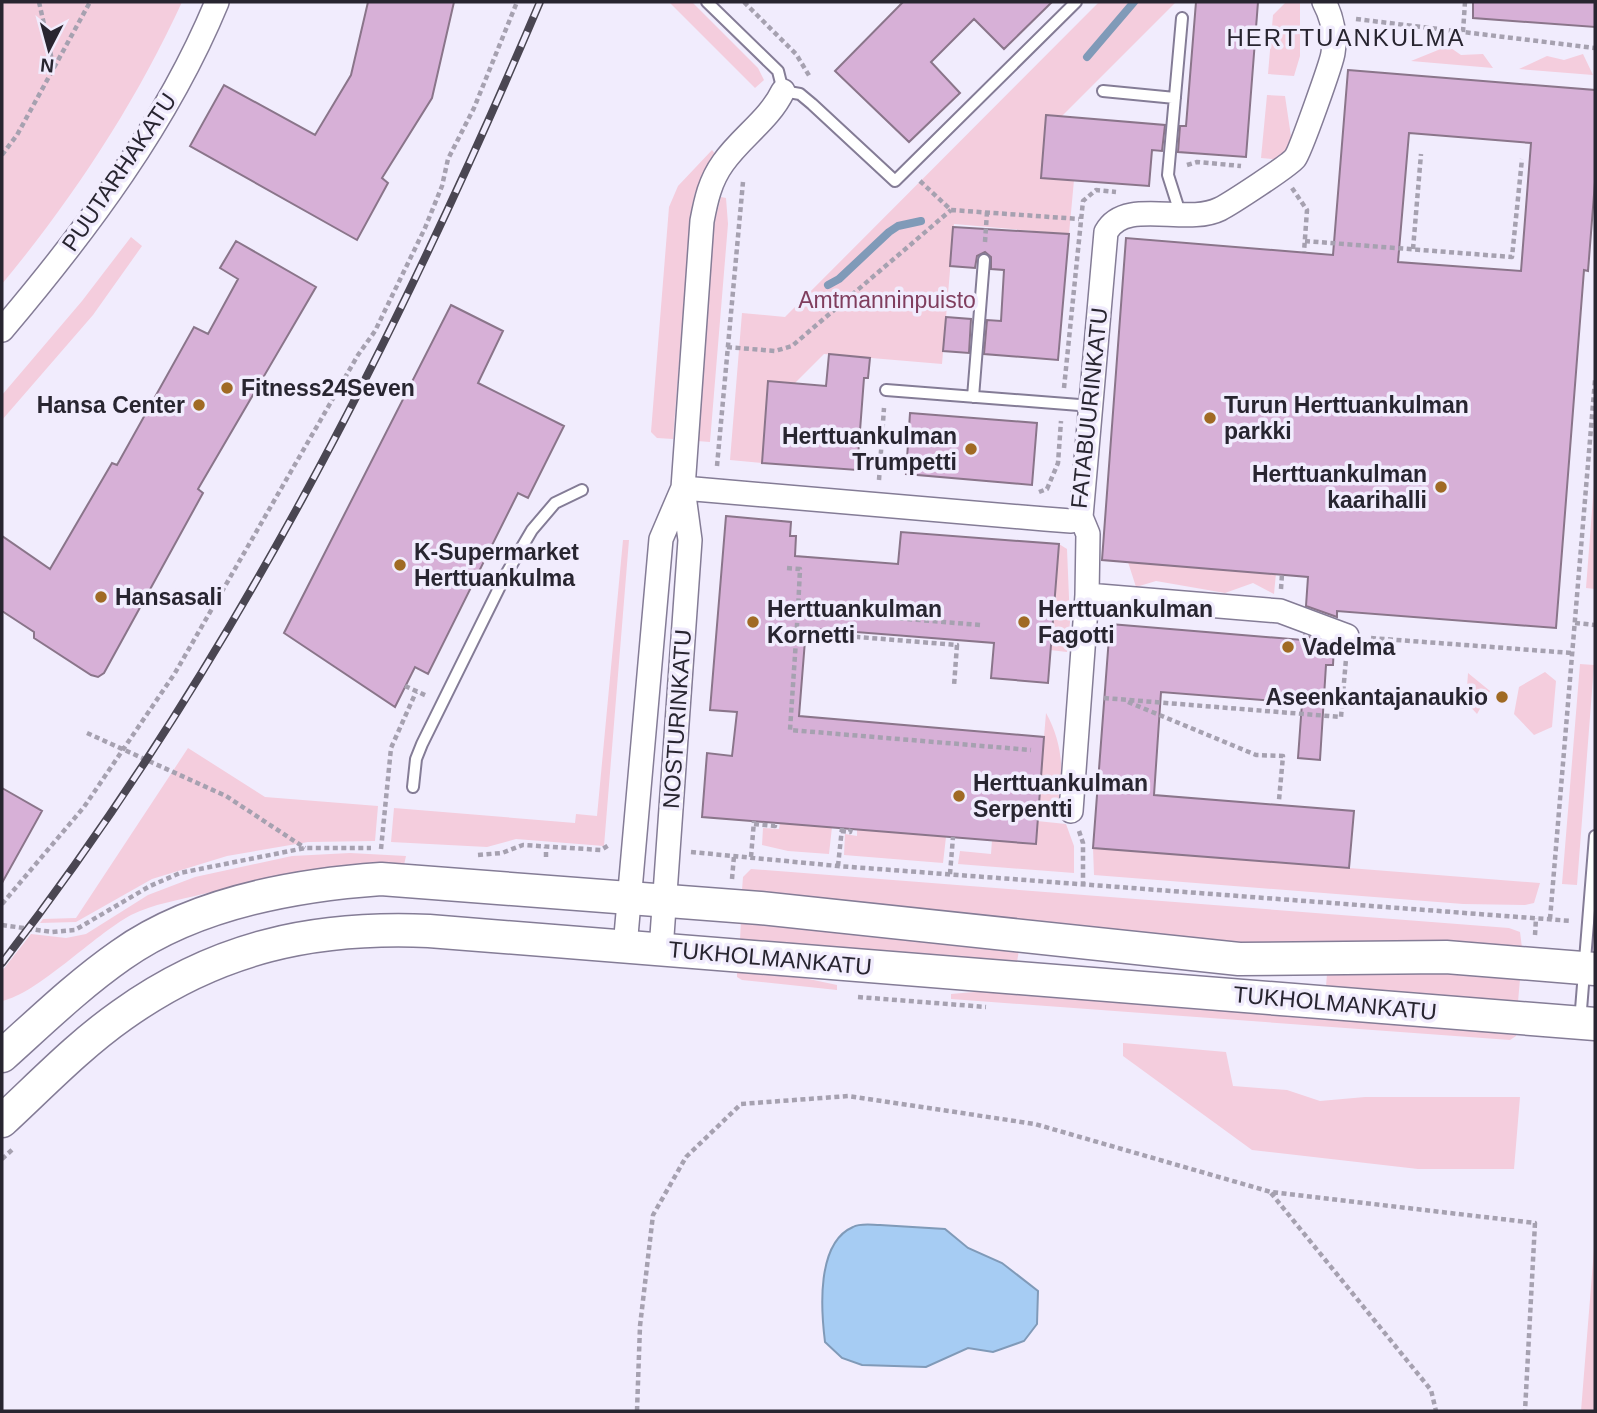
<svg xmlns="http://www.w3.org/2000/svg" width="1597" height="1413" viewBox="0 0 1597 1413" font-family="Helvetica,sans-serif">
	<rect width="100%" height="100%" fill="#f1ecfd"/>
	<path fill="#f4cddd" d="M2,2H182C135,104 74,197 2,284Z
		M669,2H692L758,68L764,80L755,88Z
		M1099,2H1176L1062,116L1046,115L1041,177L1074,180L1069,234L954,224L942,364L824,354L795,383L768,381L762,463L730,460L742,313L785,317Z
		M1286,2H1300V56L1294,76L1268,74L1273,15Z
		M1448,46L1461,55L1483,54L1493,68L1411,61Z
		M1583,54L1593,75L1519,69L1547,56L1564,60Z
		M1267,95L1285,96L1292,143L1282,160L1261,158Z
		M712,150L716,155L695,192L691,212L673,439L657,438L651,432L669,207L678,186Z
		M721,197L726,198L728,224L710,442L697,441L714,224Z
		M131,237L142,246L93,315L2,420V395L82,301Z
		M1595,472V589L1586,588Z
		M623,540H629L604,846L516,839L487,847L391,842L394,808L575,823L576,814L597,816Z
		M1059,544L1067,549L1070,622L1067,652L1050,650Z
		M1128,562L1276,573L1274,594L1253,583L1225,593L1156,581L1136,587Z
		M1580,664L1594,665L1577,885L1562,884Z
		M1545,672L1556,681L1552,727L1534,735L1514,714L1519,687Z
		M1468,673L1490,691L1477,714L1466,702Z
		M1046,713C1063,743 1065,777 1057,811L1038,810Z
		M188,748L265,797L378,806L375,841L308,842L227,856L152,879L76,922L40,923L43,919L76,918Z
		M1037,821L1066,824L1074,846V873L958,864L960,851L991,854L992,840Z
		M780,823L832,827L829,854L788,851L762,845L763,828L779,829Z
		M857,829L946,837L943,863L844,855L845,834L857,836Z
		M1093,848L1540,883L1534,903L1525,905L1463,904L1094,875Z
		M350,853L406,856L404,865C335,863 270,878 203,894C179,900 153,904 131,915C94,935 37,994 2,1001V971L31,934L66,938L86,934L148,895L195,877L292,856Z
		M751,869L1509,928L1520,932L1522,948L1232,944L742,890L743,877Z
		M741,920L1019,950L1017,962L740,940Z
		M737,969L776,972L837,985V990L742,980L737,977Z
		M1455,972L1520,979L1518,1002L1326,986L1327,974Z
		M997,990L1517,1030L1516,1036L1510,1040L951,999V994Z
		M1123,1043L1226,1052L1233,1086L1287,1090L1320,1101L1365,1097H1520L1514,1169H1418L1252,1150L1123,1056Z
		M1595,1237V1411H1581Z"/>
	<path fill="#a6ccf3" stroke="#809ab8" stroke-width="2" d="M880,1225L945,1229L968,1248L1002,1263L1038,1291L1037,1324L1024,1341L993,1352L968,1348L926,1367L862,1365L842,1358L825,1342C821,1310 816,1243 853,1227C860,1223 872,1225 880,1225Z"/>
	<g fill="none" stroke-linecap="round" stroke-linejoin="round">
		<path stroke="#809ab8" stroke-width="8" d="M1087,57L1134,2
			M828,285L839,279L889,232L898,226L921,221"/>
	</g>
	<path fill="#d7b0d7" stroke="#8a758a" stroke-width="2" fill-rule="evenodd" d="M368,2H454L432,98L382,178L388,183L357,240L190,146L224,85L315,135L351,75Z
		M903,2H1052L1004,49L974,19L931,62L960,93L909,142L835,71Z
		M1196,2H1258L1246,157L1178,152L1180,126H1186Z
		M1473,2H1595V27L1473,18Z
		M1348,70L1595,90V182L1588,271L1584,270L1556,628L1337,611V617L1306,606L1308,577L1102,560L1126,238L1333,255ZM1409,133L1531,143L1521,271L1398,262Z
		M1046,115L1165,125L1162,151L1152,150L1149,186L1041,178Z
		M953,227L1069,234L1058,360L984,354L987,320L1001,321L1004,270L991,269V257L985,252L977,256L975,268L950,266Z
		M236,241L316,287L198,489L203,493L104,673L98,677L91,675L34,638V632L2,611V536L50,569L112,463L117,465L194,327L208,334L238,279L220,268Z
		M451,305L503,331L478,383L564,426L528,498L518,493L428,674L415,667L395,707L284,633Z
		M946,317L971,319L969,353L943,351Z
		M829,354L870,358L868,378H864L857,470L762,463L768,381L826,386Z
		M910,413L1037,423L1032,485L906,474Z
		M726,516L791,522L790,536H796L795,556L898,564L901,532L1059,544L1048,683L991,678L994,643L806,628L799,716L1044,737L1036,844L702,817L707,753L732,756L737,712L710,710Z
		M1110,624L1303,640L1304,635L1334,646L1333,665H1326L1320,760L1298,758L1302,703L1161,692L1154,795L1354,811L1349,868L1093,848Z
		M2,788L42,811L2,883Z"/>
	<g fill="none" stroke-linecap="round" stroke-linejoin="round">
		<defs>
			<path id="lane" d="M707,2L778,71L783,91L800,94L812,104L895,181L1076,2
				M1103,91L1175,98
				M1181,216L1168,175L1182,18
				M886,390L1092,406
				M973,397L984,260
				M413,787L416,759L422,744L505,576L532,530L555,503L582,490
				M1580,1022L1595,836"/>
			<path id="street" d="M2,330C86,231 167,123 217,2
				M683,488L1045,519L1071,521L1081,517L1106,232C1125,197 1186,226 1220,209C1230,204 1290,165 1295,158C1300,152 1332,62 1333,53C1336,36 1332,17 1324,2
				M1087,595L1280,611L1347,636
				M1071,811L1087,595L1088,534L1081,517
				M625,947L661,539L682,490
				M661,950L690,540L683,488L702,221C706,200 710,181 723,163C741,137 769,120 783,91"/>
			<path id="secondary" d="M2,1056C41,1021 78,985 121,955C193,904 295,885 381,879L760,908L1239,959L1446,957L1595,969
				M2,1121C41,1085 78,1046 122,1015C217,947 314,926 429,931L1595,1024"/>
		</defs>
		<use href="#lane" stroke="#847c96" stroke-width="14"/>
		<use href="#street" stroke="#847c96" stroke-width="26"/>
		<use href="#secondary" stroke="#847c96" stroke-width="35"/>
		<path stroke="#a6a1b0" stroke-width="4.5" stroke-dasharray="5 3.5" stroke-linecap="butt" d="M39,2L54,69
			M744,2L796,54L810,77
			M1356,19L1595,48
			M1463,32L1465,2
			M2,155L17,135L90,2
			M1187,165L1197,162L1241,166
			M920,181L951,210L1079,219
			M1292,188L1307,210L1304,252
			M1305,241L1512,257L1522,159
			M985,242L987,212
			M1413,249L1421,154
			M727,347L775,351L792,346L951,210
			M1064,388L1083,201L1096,190L1116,192
			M717,466L743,182
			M879,480L884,408
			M1039,492L1047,489L1058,463L1061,421
			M787,568L800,569L798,610
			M1281,589L1282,574
			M1575,623L1595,625
			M980,625L798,610L790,730L1031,750
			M796,632L957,645L954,686
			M1371,638L1572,653
			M405,686L427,696
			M1104,698L1341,717L1346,659
			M1128,702L1256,755L1283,756L1279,800
			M87,733L226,796L305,848
			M754,824L775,826V823
			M841,831L850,832L851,829
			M1079,831L1083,843V884
			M381,849L391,748L416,692
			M691,852L838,866L1572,921
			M478,855L502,853L523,845L601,850L609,845
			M546,857V847
			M751,857L754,821
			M838,866L842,828
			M950,874L953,837
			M732,879L734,856
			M2,904L84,807L175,673L358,355L375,331L425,228L442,186L448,159L474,108L517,2
			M1550,919L1595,380
			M2,925L52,932L75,930L150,886L180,873L305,848H371
			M1535,935L1536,918
			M858,997L986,1007
			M2,1159L14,1148
			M1271,1193L1431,1390L1436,1411
			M637,1411L640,1326L653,1215L686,1157L741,1104L848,1096L1035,1124L1271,1192L1535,1223L1525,1411"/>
		<use href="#lane" stroke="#fff" stroke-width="10"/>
		<use href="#street" stroke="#fff" stroke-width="23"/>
		<use href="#secondary" stroke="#fff" stroke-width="32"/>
		<defs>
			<path id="rail" d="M2,963C228,671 396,340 540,2"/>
		</defs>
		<use href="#rail" stroke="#4a4652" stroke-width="8"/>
		<use href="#rail" stroke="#f1ecfd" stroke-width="5" stroke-dasharray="16" stroke-linecap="butt"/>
	</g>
	<g fill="#a06a24" stroke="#f1ecfd" stroke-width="2.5">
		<circle cx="227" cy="388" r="7"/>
		<circle cx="199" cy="405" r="7"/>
		<circle cx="1210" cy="418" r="7"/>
		<circle cx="971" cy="449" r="7"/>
		<circle cx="1441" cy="487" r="7"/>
		<circle cx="400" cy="565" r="7"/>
		<circle cx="101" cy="597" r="7"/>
		<circle cx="753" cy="622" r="7"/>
		<circle cx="1024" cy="622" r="7"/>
		<circle cx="1288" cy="647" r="7"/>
		<circle cx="1502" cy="697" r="7"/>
		<circle cx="959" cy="796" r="7"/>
	</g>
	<g text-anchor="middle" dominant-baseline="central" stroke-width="7" stroke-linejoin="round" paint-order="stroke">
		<g font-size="23" fill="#282530" stroke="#f1ecfd">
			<text transform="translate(119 172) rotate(-56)">PUUTARHAKATU</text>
			<text transform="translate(1089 408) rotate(-84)">FATABUURINKATU</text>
			<text transform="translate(677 719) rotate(-86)">NOSTURINKATU</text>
			<text transform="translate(770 958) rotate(5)">TUKHOLMANKATU</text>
			<text transform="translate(1335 1003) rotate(5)">TUKHOLMANKATU</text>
		</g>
		<g font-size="23" fill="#803e5e" stroke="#f1ecfd">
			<text x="887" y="300">Amtmanninpuisto</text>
		</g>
		<g font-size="23" font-weight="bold" fill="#282530" stroke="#f1ecfd" text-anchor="start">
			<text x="241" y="388">Fitness24Seven</text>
			<text x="185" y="405" text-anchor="end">Hansa Center</text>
			<text x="1224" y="405">Turun Herttuankulman<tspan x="1224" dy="26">parkki</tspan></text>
			<text x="957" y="436" text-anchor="end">Herttuankulman<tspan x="957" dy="26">Trumpetti</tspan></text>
			<text x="1427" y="474" text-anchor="end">Herttuankulman<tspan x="1427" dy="26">kaarihalli</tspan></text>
			<text x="414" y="552">K-Supermarket<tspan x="414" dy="26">Herttuankulma</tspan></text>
			<text x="115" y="597">Hansasali</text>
			<text x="767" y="609">Herttuankulman<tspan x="767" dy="26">Kornetti</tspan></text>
			<text x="1038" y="609">Herttuankulman<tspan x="1038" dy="26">Fagotti</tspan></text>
			<text x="1302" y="647">Vadelma</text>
			<text x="1488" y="697" text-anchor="end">Aseenkantajanaukio</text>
			<text x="973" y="783">Herttuankulman<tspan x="973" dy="26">Serpentti</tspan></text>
		</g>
		<g font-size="24" letter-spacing="2" fill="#282530" stroke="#f1ecfd">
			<text x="1346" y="37">HERTTUANKULMA</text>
		</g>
	</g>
	<rect width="1597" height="1413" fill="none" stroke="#282530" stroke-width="7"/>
	<g transform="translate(49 49) rotate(186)" stroke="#f1ecfd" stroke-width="5" paint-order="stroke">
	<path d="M0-5L12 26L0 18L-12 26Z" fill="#282530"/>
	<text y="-10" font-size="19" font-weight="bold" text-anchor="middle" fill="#282530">N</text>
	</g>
</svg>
